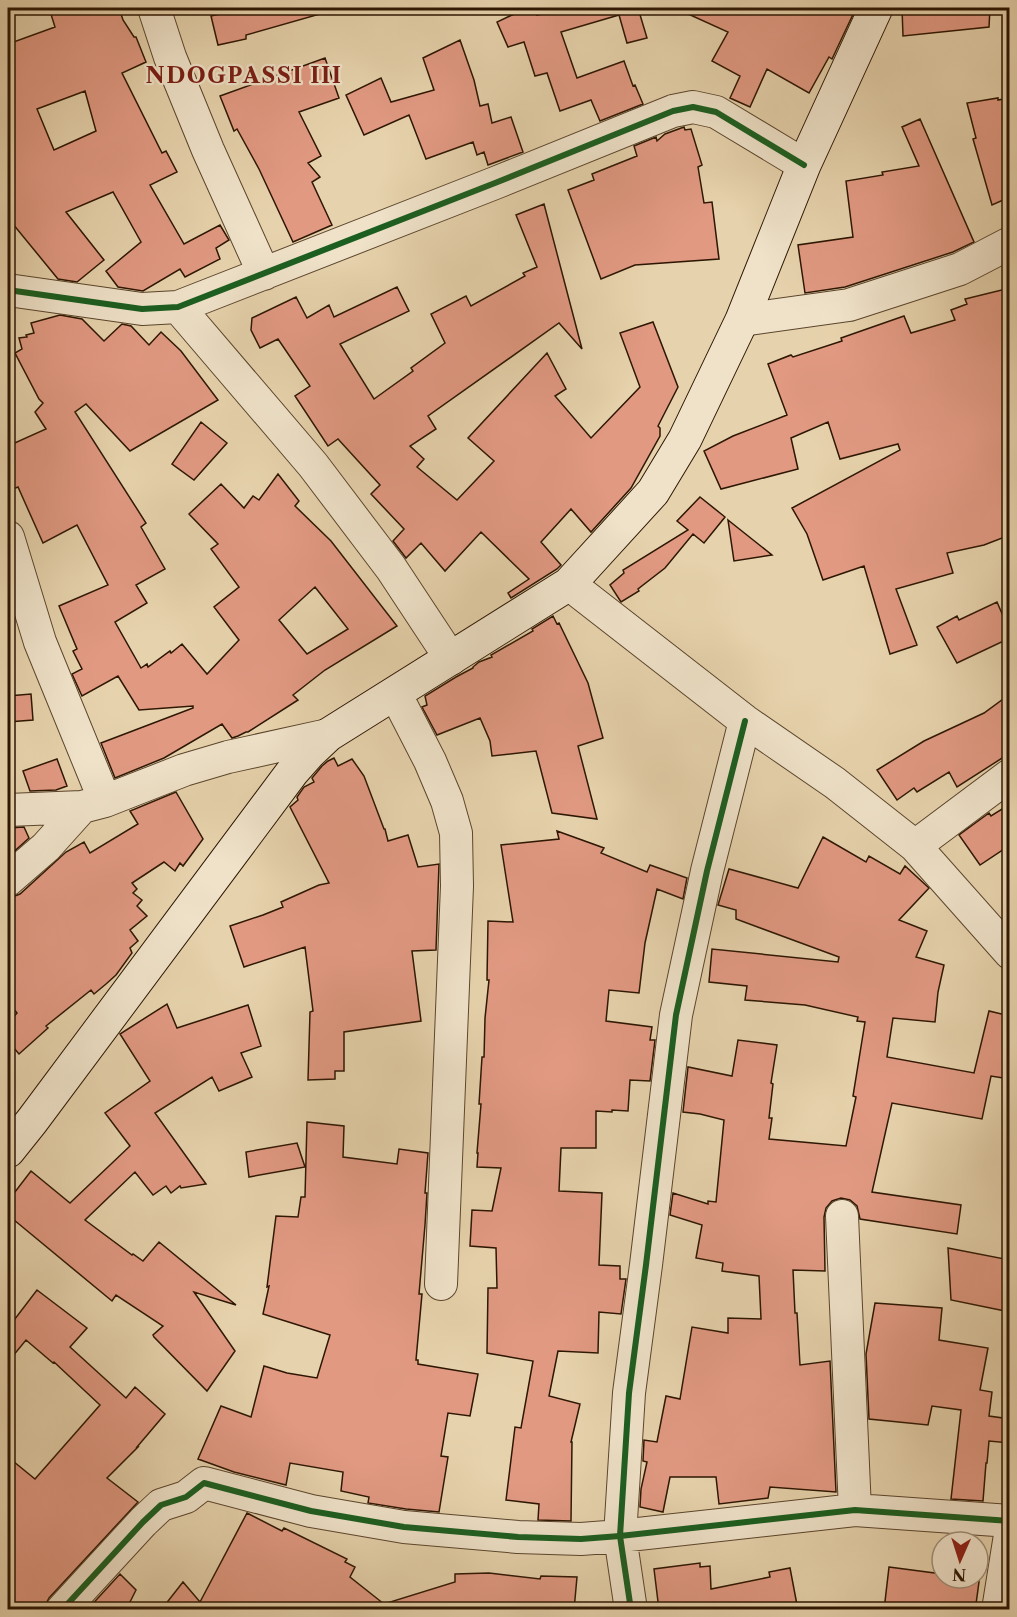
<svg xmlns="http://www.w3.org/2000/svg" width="1017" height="1617" viewBox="0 0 1017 1617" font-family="'Libre Caslon Text',serif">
	<rect width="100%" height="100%" fill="#e6d2ac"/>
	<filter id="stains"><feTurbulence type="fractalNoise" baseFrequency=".00333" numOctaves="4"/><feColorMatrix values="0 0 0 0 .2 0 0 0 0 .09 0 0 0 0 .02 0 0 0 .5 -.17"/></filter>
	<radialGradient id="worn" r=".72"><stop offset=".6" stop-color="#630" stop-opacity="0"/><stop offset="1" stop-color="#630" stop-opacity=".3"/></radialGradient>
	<path fill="#e19982" stroke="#2d1602" stroke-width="1.5" fill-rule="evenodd" d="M62,8H119L123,20L134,37H136L146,62L122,73L162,153L166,151L177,172L150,185L184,244L220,225L229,240L216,248L220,259L185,277L180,269L143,291L118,287L106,271L141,242L113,192L66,212L104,260L77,282L58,279L8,218V44L55,27L50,11ZM85,91L96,131L54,150L37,109Z
		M217,8H320V14L246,35V39L218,45L211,16L220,14Z
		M527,8H534L537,15L563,8H638L647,38L627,43L619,15L561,32L577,78L624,61L633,86L635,85L643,104L600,121L591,100L560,111L547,73L535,76L524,42L508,47L497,22Z
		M675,8H856L832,59L829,57L809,93L767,69L750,107L730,98L740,76L712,61L728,32Z
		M902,8H990L989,27L903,36Z
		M460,40L474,80L480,106L488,104L492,123L511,117L523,152L488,165L484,152L477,155L473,142L426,159L409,115L364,135L346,95L381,78L391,102L434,90L423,58Z
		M325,58L339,98L299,112L321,156L308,163L320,177L312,182L332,225L293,242L259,169L237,129L234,131L220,96Z
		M998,98V100L1010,98V197L992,205L973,139L976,138L967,103Z
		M920,119L974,242L953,252L845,287L805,293L798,245L853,237L846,181L883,175L882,172L919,166L902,127Z
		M684,127L685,130L691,129L702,165L698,167L704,203L712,202L719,259L635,265L601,279L568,190L594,180L592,174L637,156L634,146L656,137L657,141L665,134Z
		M544,204L582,349L559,323L428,416L436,429L410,446L424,459L417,467L457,500L494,461L468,438L547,353L566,389L555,396L591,438L640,387L620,333L653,322L678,387L658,426L660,428V436L631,488L591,532L571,509L541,542L561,565L557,569L511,598L508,593L529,579L481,532L445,571L421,543L406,558L393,541L404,529L371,494L380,485L338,439L328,446L295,396L310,386L278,339L260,348L251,330L252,318L296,297L307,318L329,305L334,317L397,287L409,311L340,344L374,399L413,371L411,368L445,343L431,314L466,296L471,306L525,276L523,273L537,267L516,215Z
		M1010,288V535L984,545L947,553L953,573L896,589L917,645L890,654L864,566L823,580L807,534L792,508L900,450L898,444L840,459L828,422L791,438L798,469L721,489L704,451L733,436L787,415L768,364L791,355L793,357L842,341L841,338L904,316L911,333L955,320L951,310L967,304L965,299Z
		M60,315L82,319L104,341L122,324L131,326L149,345L161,332L181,351L218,400L130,451L86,404L75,412L146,523L141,527L165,569L136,585L147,603L115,622L141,668L147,664L148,667L170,651L171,653L182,644L207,674L239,640L214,607L239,587L211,549L218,544L189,514L221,484L244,508L253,496L259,500L278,474L299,501L295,506L331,541L397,626L325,670L293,695L298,700L248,732H246L238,736L232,738L222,724L164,758L115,778L101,743L193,708V706L139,710L118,676L82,696L72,674L82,669L73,651L77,649L59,606L108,585L77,525L43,543L18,487L8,491V446L46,429L35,412L43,403L39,399L15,353L22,349L19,338L27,337L26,335L34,333L31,323ZM315,587L348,629L307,654L279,620Z
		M201,422L227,443L194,480L172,464Z
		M700,497L725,517L704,543L693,534L665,568L638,589L639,591L621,602L610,585L624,573L623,570L688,530L677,521Z
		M728,520L772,555L734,561Z
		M997,602L1010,632V638L957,663L937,627L957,616L959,620Z
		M553,616L557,624L559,623L588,683L603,738L578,746L597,819L552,813L536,751L492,756L490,741L480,718L437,735L422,707L427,705L425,696L456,677L473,668V667L479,662L492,657L491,655L533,631L532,629Z
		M31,694L33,720L8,722V696Z
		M1010,694V753L957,787L949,772L917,792L914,788L897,800L877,770L924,741L984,713Z
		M334,758L338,766L352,759L364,776L384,829H385L388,841L408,835L418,867L439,864L436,950L412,951L421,1021L344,1032V1071H335V1079L308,1080L310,1012L313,1011L305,947L244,967L230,926L263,915L283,907L281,902L319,885L329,883L290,807L298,800L297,797L304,787L314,782L312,778L322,766L328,761Z
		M57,759L67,786L56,790L30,791L23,771Z
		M176,792L203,839L183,866L180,863L175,871L164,862L132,883L137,889L133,893L142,900L137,906L147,916L130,930L138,941L130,948L132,953L116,975L106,984L94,994L91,990L46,1026L48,1028L19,1054L8,1041V1023L17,1013L8,1002V897H12L20,894L66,852L84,842L90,853L138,824L130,811Z
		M1010,804V845L980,865L959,835L989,813L991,816Z
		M24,827L29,838L8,857V828Z
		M557,831L604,848L601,853L647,872L650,865L687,878L683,899L657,889L645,943L639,993L609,990L606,1021L652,1027L650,1040H655L650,1081L630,1080L628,1111L612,1110V1112L596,1111V1148H561L559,1191L602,1193L599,1265L620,1266V1279H626L621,1314L599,1312L598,1353L558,1351L549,1396L580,1404L571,1442H572L571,1521L538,1520L539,1504L506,1500L515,1427L521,1428L533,1361L487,1353L488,1288H497L496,1248L470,1246L472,1210L492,1211L501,1168L477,1167L478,1153H477L481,1104H479L482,1057H484L485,1018L489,980H487L488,921L513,922L501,845L559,839Z
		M823,837L866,862L869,856L900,874L905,866L929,888L899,920L927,931L916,957L944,965L938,992L935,1022L893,1018L887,1057L974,1073L989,1011L1010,1016V1079L991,1076L982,1119L892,1103L872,1192L961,1205L957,1234L860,1219L857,1206L850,1200L841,1198L832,1201L826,1208L824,1217L825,1271L793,1270L795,1313H797L800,1365L830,1361L836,1492L770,1487L768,1498L719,1504L716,1477H670L663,1512L640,1507L641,1489L647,1462L643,1461L644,1440L657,1442L666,1396L680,1399L692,1327L728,1333V1318L761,1319L759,1276L722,1271L723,1263L696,1258L702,1225L670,1215L673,1193L708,1204V1201L716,1202L724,1120L700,1114L683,1112L688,1067L732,1076L738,1040L777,1045L771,1083L773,1084L769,1118H772L769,1139L846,1146L856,1097L853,1096L865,1022L857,1021L858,1017L805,1005L745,1000L747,986L709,982L712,949L838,962L839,957L736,919V910L718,905L729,869L798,888Z
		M167,1004L177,1028L248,1005L261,1046L241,1053L252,1077L219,1091L212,1077L155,1113L206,1184L181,1188L180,1186L171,1193L166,1186L153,1195L135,1172L85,1220L132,1255L133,1254L143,1261L159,1242L236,1305L194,1292L235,1351L207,1391L154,1337L153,1335L163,1326L116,1295L112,1301L8,1215V1201L31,1171L70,1203L130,1146L105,1113L150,1081L120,1034Z
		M307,1122L344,1126L343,1157L397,1164L399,1149L428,1153L425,1193H427L425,1225L419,1294H422L416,1360H418V1364L478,1374L470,1416L448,1413L441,1456L448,1457L439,1512L406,1509L368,1503L369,1497L341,1491L343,1472L290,1463L286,1485L234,1472L198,1459L221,1406L251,1417L264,1366L287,1373L317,1378L330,1335L263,1314L269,1286L267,1287L276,1216L298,1217L301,1197H305Z
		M297,1143L305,1167L249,1177L246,1152Z
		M948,1248L1010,1260V1312L951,1300Z
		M37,1290L87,1328L70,1347L126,1398L135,1387L165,1414L137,1447H138L107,1478L138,1502L49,1598L45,1606V1610H16L8,1600V1457L35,1479L100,1405L54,1362L53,1363L26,1340L8,1362V1328Z
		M875,1303L942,1308L939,1340L988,1348L980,1390L992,1392L989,1416L1010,1419V1443L989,1441L987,1463H986L983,1501L951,1499L961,1410L932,1406L928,1425L869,1419L866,1354Z
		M247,1513L282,1531L284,1528L347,1559L345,1562L355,1567L350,1577L384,1604L455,1582V1574L489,1573L540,1579L541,1576L577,1577L574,1610H161L183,1582L200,1602Z
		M700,1563V1567L710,1566L711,1589L770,1577L769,1572L790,1568L798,1610H659L654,1569Z
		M889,1567L942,1574V1578H978V1567H981L976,1604L972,1603L970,1610H884Z
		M120,1574L136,1590L126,1610H87Z"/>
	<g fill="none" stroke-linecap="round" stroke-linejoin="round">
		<defs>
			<path id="minor" d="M154,8L170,57L208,150L264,274
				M8,290L142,309L178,307L495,183L673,111L693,107L716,112L804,165
				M178,307L313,465L391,568L451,659
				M742,320L849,305L960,269L1010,243
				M8,537L40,642L105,801
				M569,584L745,721L835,783L915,846L1010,953
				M395,693L430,761L447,801L456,833L457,886L441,1284
				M8,810L82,807
				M915,846L1010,775
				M8,880L46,847L82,807L105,801L184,770L228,757L328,735
				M842,1216L855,1510
				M62,1610L143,1522L161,1505L186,1497L204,1483L311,1511L404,1527L518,1537L581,1539L620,1536L855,1510L1010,1521
				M631,1610L620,1536L629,1393L646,1265L676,1015L707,871L745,721
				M998,1610L1010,1535"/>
			<path id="secondary" d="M8,1151L32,1121L293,771L309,753L328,735L569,584L653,492L685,439L742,320L804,165L876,8"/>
		</defs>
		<use href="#minor" stroke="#5b452c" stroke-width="34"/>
		<use href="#secondary" stroke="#2d1602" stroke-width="35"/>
		<use href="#minor" stroke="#efe2c9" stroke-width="32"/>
		<use href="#secondary" stroke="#efe2c9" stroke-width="33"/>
		<defs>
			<path id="cycleway" d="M8,290L142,309L178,307L495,183L673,111L693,107L716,112L804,165
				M62,1610L143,1522L161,1505L186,1497L204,1483L311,1511L404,1527L518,1537L581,1539L620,1536L855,1510L1010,1521
				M631,1610L620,1536L629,1393L646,1265L676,1015L707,871L745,721"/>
		</defs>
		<use href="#cycleway" stroke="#efe2c9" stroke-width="10"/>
		<use href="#cycleway" stroke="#1b5e20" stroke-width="6"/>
	</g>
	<g text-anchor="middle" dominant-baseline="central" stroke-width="4.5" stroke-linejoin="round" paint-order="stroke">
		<g font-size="22" font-weight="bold" letter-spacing="1.5" fill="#7a1f14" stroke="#efe2c9">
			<text x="244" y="75">NDOGPASSI III</text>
		</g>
	</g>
	<rect width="1017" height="1617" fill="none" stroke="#e6d2ac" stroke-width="30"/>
	<rect x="9" y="9" width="999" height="1599" fill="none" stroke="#2d1602" stroke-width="3"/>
	<rect x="15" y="15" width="987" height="1587" fill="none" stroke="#2d1602" stroke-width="1.5"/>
	<g transform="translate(960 1560) rotate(183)"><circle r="28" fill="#efe2c9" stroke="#a19079" stroke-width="1.5"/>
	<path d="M0-4.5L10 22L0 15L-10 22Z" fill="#8f2418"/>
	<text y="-9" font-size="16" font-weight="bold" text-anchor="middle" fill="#2d1602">N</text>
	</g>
	<rect width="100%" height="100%" filter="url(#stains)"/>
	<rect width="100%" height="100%" fill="url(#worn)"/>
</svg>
